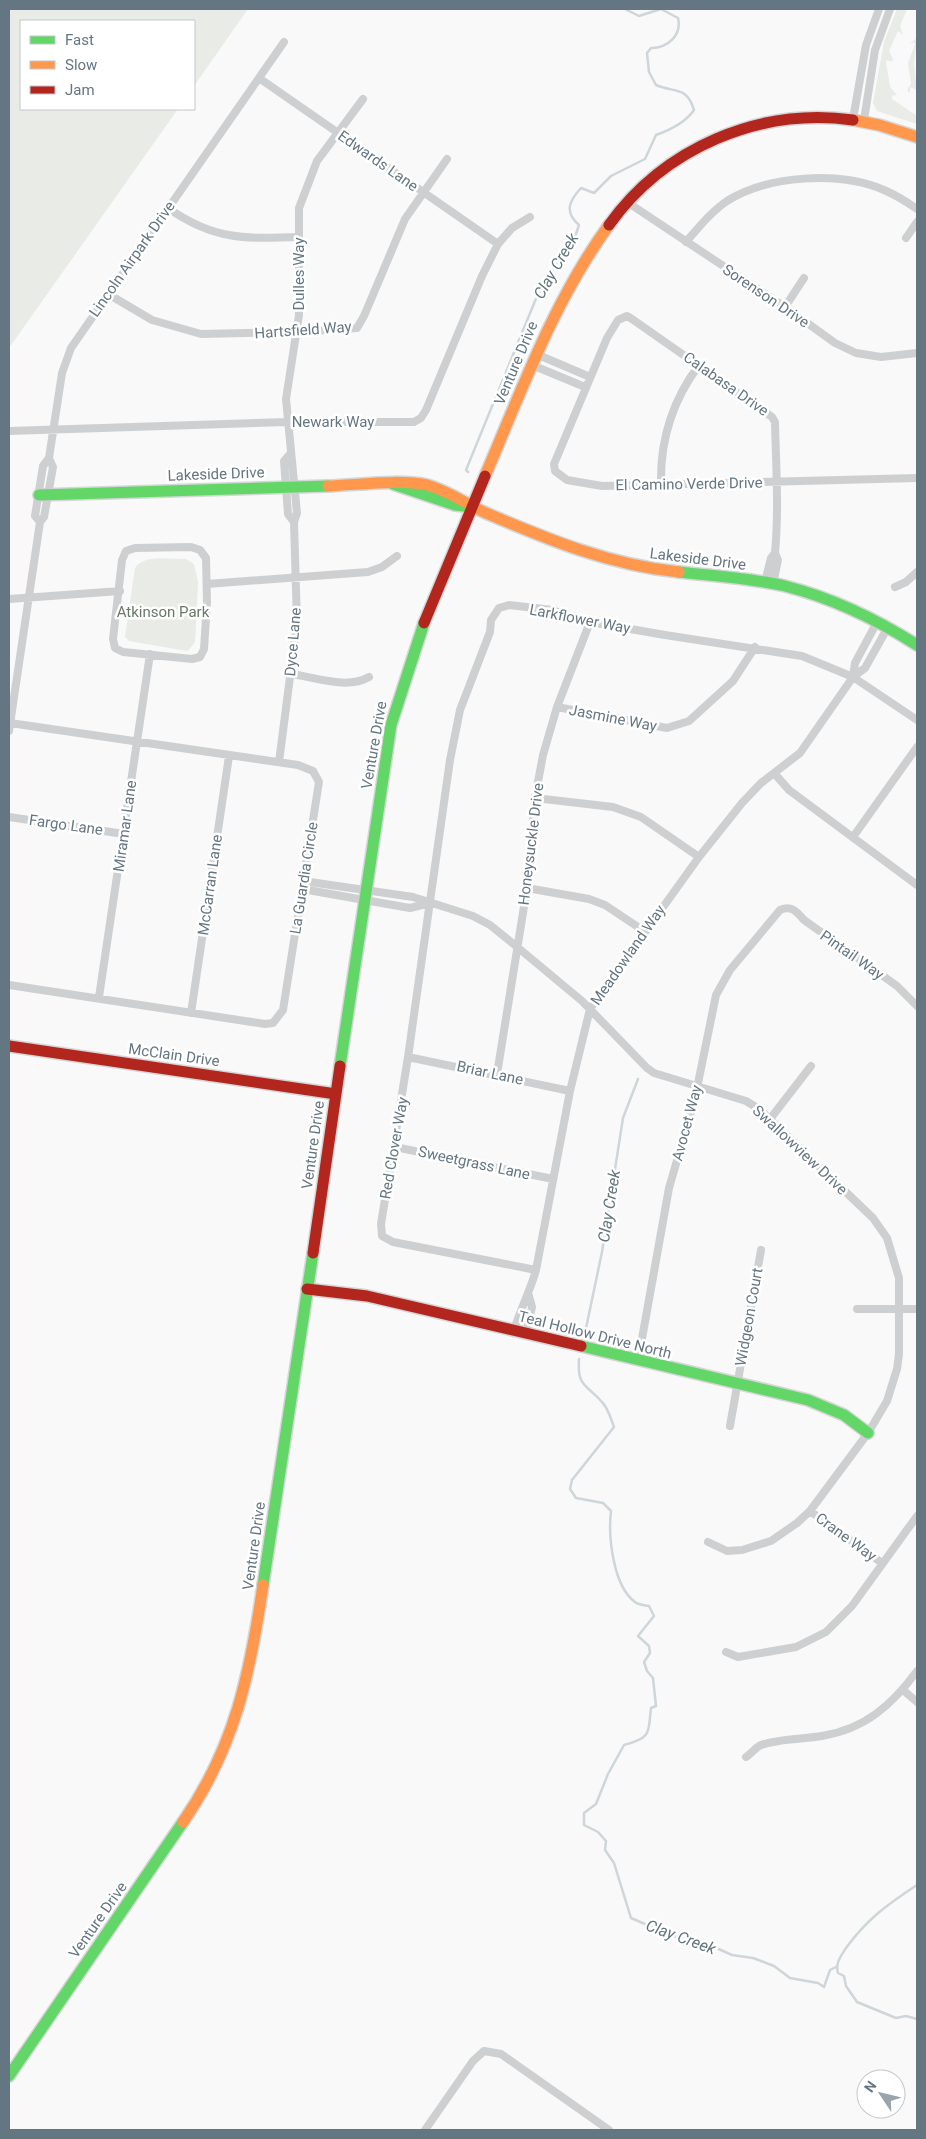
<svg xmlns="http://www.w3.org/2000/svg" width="926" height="2139" viewBox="0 0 926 2139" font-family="Roboto,sans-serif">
	<rect width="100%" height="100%" fill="#f9f9f9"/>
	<path fill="#e8ebe6" d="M9,9H248L194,86V21H21V109H178L9,348Z
		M897,9H907L900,26L903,35L898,31L889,51L893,59L892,62L887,60L886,62L890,87L897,95L892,96V99L917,116V124L877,111L873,103L884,42Z
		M917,38L914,64L917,90L910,87V93L907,90L911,84L908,63L915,44L914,42L909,44Z
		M186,559L194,564L198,582L195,642L188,651L181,650L129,641L125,637L135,568C143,554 171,559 186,559Z"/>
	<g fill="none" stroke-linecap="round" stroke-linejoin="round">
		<path stroke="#ced6d9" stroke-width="2.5" d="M468,472L466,470L535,301L549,275L576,234L579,225C564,212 569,201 581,188L594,193L611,176L645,159L656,135C670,130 685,123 694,110C687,86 675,93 656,85L649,72L647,53L651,48C668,48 682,35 678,18L661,9L639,16L625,9
			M585,1333L602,1252L623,1118L638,1079
			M579,1359C577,1387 586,1384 602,1402C608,1408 611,1419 614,1427L572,1480L570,1489L576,1498L603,1503L611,1511C608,1536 613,1586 635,1602C639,1605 644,1605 649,1606L654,1616L638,1636L649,1646L650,1653L644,1662L647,1671L653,1678L656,1706L651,1708C648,1734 651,1738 624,1745L608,1774L596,1804L584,1813V1825L598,1832L606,1841L605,1850L614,1863L631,1918L673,1936L712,1946L732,1955L753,1958L774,1966L790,1978L818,1983L824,1987L830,1970L836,1967
			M917,1885C888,1904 867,1919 846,1948C841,1956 835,1963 838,1973L844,1976L846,1986L857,2002L896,2018L906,2016L917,2019"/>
		<defs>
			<path id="fast" d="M393,484L455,505L472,507
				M39,495L328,486
				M679,572C714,576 750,578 785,586C832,598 876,619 917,645
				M340,1066L391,725L424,623
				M581,1346L808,1400L844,1415L868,1433
				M263,1585L313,1253
				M9,2076L183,1822"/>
			<path id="slow" d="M853,120L879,125L917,137
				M485,476C522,390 553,302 609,225
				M328,486C358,485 398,479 427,485C449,491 466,504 486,513C549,540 610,565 679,572
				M183,1822C235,1747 250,1674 263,1585"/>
			<path id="jam" d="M609,225C664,148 759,107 853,120
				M424,623L485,476
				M9,1046L336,1094
				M313,1253L340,1066
				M307,1289L367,1296L581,1346"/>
		</defs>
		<use href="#fast" stroke="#d5d6d7" stroke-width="14"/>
		<use href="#slow" stroke="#d5d6d7" stroke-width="14"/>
		<use href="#jam" stroke="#d5d6d7" stroke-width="14"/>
		<path stroke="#cecfd0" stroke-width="8" d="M259,78L498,244
			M853,119L866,45L879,9
			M864,120L875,50L890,9
			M627,202L785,307L835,343L856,353L881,357L917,353
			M168,208C213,240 245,239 299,237
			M906,238L917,222
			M686,242C699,227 711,212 727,201C768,175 840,171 884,190C896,195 907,202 917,209
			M108,294L152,320L201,334L297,332L357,328L364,316L405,219L447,159
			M785,307L804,278
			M536,354L590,377
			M532,365L585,387
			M9,431L287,422H414L421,418L426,410L482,276L498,244L512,228L530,217
			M290,454L284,461L288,514L294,522
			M661,484C660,439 672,401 699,365
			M40,522L35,516L43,466L49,458L62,373L71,348L284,42
			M191,547L200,550L206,558L207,602L204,649L200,657L192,659L123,652L115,648L113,639L122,560L126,551L135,548Z
			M765,582L771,558L775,553
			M207,584L368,572L382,567L397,556
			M773,584L778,560L775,553C779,509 776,466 775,422L772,417L632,319L627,316L618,320L607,338L554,464L555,471L567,480L602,486L917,478
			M895,587L906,582L917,572
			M9,599L120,591
			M291,674C315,677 347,690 369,677
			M853,677L855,663L877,622
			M557,707L667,728L689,721L733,681L755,647
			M9,731L40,522L44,517L53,467L49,458
			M279,762L297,623L294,522L297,513L286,399L299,315V208L317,161L363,99
			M774,773L789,790L917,885
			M535,798L613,807L641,817L699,857
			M9,817L124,834
			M853,837L917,747
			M303,881L413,897L473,916L490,925L516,946L582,1001L647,1068L654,1073L746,1101L759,1109L873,1218L887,1238L899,1278V1354L897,1369L887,1401L868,1433L810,1511L797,1523L771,1541L742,1550L727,1551L708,1542
			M527,888L589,899L605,905L644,931
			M302,889L410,908L430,903
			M9,985L265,1024L273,1023L283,1010L319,782L313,771L298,765L10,723
			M99,997L150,654
			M191,1013L229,756
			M408,1057L570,1091
			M497,1074L527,888L535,798L543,755L557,707L590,622
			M770,1119L811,1066
			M395,1147L553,1179
			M536,1270L393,1242L382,1236L381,1224L408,1057L450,760L460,710L490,632L491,620L499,608L509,605L552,610L590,622L665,635L802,656L853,677L917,720
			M857,1309H917
			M514,1331C520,1309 530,1292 536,1270L570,1091L590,1009L699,857L742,803L761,783L800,753L853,677L865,668L888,627
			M526,1333L532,1307L529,1296
			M638,1361L669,1188L695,1098L716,995L730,970L780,910C792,905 797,912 804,920L897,986L917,1006
			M730,1426L761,1250
			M810,1511L882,1563
			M726,1652L738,1657L796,1647L826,1632L852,1606L917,1516
			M903,1690L917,1702
			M746,1757C751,1754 756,1747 761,1745C777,1739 804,1739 822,1736C865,1729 892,1705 917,1671
			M425,2130L473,2061L484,2051L501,2054L609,2130"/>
		<use href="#fast" stroke="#63d668" stroke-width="11"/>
		<use href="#slow" stroke="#ff974d" stroke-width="11"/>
		<use href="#jam" stroke="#b3261e" stroke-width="11"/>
	</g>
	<g text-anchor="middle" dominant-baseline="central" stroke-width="5" stroke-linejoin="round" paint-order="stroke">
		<g font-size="15" fill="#657683" stroke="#fff">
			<text transform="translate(378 161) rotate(35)">Edwards Lane</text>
			<text transform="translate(132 259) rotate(-55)">Lincoln Airpark Drive</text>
			<text transform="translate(299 274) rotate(-90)">Dulles Way</text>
			<text transform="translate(766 296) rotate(34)">Sorenson Drive</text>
			<text transform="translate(303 330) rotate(-4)">Hartsfield Way</text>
			<text transform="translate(516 363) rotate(-67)">Venture Drive</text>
			<text transform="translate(726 384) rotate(35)">Calabasa Drive</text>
			<text x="333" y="422">Newark Way</text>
			<text transform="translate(216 474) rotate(-2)">Lakeside Drive</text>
			<text transform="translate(689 484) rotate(-1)">El Camino Verde Drive</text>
			<text transform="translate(698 559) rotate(7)">Lakeside Drive</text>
			<text transform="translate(580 619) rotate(11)">Larkflower Way</text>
			<text transform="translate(293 642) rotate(-85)">Dyce Lane</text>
			<text transform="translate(613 718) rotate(11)">Jasmine Way</text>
			<text transform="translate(374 745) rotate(-80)">Venture Drive</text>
			<text transform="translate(66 825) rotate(8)">Fargo Lane</text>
			<text transform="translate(125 826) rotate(-82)">Miramar Lane</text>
			<text transform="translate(531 844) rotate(-83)">Honeysuckle Drive</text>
			<text transform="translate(304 878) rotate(-81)">La Guardia Circle</text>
			<text transform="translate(210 885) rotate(-82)">McCarran Lane</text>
			<text transform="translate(628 955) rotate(-55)">Meadowland Way</text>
			<text transform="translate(852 955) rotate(35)">Pintail Way</text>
			<text transform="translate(174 1055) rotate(8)">McClain Drive</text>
			<text transform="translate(490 1073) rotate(12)">Briar Lane</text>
			<text transform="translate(687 1123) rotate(-75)">Avocet Way</text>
			<text transform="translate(313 1145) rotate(-82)">Venture Drive</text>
			<text transform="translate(394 1148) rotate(-80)">Red Clover Way</text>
			<text transform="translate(800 1150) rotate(43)">Swallowview Drive</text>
			<text transform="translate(474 1163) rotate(12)">Sweetgrass Lane</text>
			<text transform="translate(749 1317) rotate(-80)">Widgeon Court</text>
			<text transform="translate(595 1335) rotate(14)">Teal Hollow Drive North</text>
			<text transform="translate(846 1537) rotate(36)">Crane Way</text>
			<text transform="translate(254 1546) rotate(-82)">Venture Drive</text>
			<text transform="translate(98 1920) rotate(-55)">Venture Drive</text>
		</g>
		<g font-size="15" fill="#687a64" stroke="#fff">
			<text x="163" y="612">Atkinson Park</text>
		</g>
		<g font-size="16" font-style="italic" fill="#60757c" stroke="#fff">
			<text transform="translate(556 266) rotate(-60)">Clay Creek</text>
			<text transform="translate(609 1206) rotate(-81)">Clay Creek</text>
			<text transform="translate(681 1937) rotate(20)">Clay Creek</text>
		</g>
	</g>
	<rect width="926" height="2139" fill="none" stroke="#657683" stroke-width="20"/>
	<rect x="20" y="20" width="175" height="90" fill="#ffffff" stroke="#c1c8cd"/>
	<rect x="30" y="36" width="25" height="8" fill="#63d668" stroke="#c1c8cd"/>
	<text x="65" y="45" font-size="15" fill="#657683">Fast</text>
	<rect x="30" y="61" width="25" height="8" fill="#ff974d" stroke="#c1c8cd"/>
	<text x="65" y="70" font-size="15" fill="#657683">Slow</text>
	<rect x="30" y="86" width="25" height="8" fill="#b3261e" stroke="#c1c8cd"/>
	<text x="65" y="95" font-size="15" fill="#657683">Jam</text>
	<g transform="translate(881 2094) rotate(305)"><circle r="24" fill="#ffffff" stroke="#c1c8cd"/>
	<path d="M0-4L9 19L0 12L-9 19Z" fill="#99a4ac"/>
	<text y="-8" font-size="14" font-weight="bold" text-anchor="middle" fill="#657683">N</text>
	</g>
</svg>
